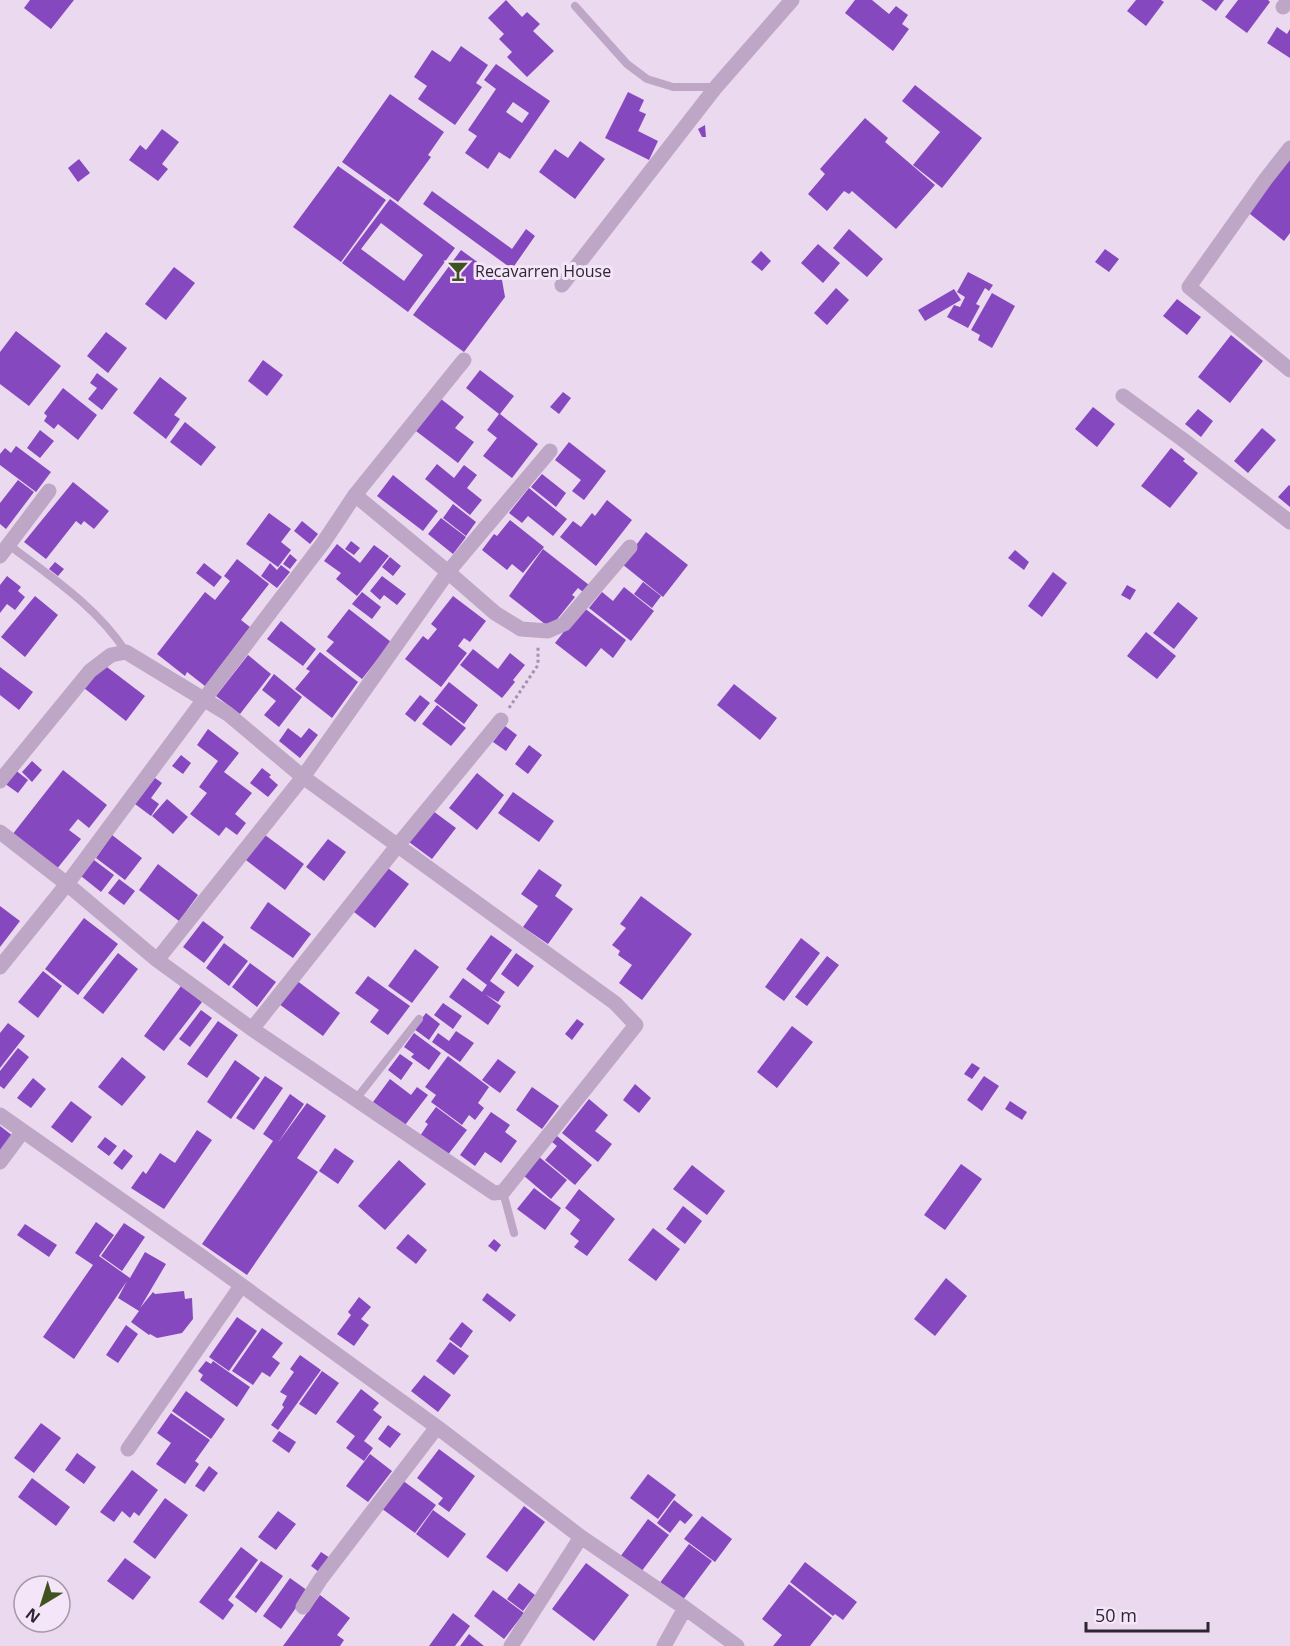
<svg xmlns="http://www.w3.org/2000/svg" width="1290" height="1646" viewBox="0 0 1290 1646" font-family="'Open Sans',sans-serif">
	<rect width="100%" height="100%" fill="#ebd9ef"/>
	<path fill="#8648be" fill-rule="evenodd" d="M30,0H74L51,29L24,8Z
		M506,0L522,17L527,12L540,24L533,31L554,51L527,77L507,57L512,52L499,39L504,34L488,18Z
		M855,0H872L889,14L896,6L908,15L902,24L909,29L893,51L845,13Z
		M1136,0H1161L1164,2L1146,26L1127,11Z
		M1201,0H1224L1216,11Z
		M1238,0H1268L1270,2L1247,33L1225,17Z
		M1277,27L1287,34L1290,29V58L1267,43Z
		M461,46L488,65L476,83L482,87L455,125L418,99L427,86L414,77L432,50L450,62Z
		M496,64L550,101L510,159L499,152L488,169L465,153L477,136L468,130L496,89L484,80ZM513,102L529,113L522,123L506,112Z
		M915,85L982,138L942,188L913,165L940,132L902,101Z
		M628,92L644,100L639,111L646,114L638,131L658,141L649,160L605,138Z
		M390,94L444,132L428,155L431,157L398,202L342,162Z
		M865,118L888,138L885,142L935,185L896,229L852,191L849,194L844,191L827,211L808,194L825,174L820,169Z
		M705,125L706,137H702L698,129Z
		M162,129L179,142L162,164L168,169L158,181L129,160L140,145L146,150Z
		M580,141L605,159L575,199L539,172L555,149L568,158Z
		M1290,152V233L1284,241L1245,210Z
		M79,159L90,173L78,182L68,168Z
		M338,166L386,200L341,262L293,227Z
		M432,191L512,249L526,229L535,236L512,269L423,204Z
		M390,199L455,248L408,312L342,263ZM381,223L423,255L404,281L361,249Z
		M849,229L883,259L867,277L833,248Z
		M818,244L840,263L823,283L801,263Z
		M1105,249L1119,259L1109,272L1095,262Z
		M461,250L502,280L505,297L464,352L413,315Z
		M761,251L771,261L762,271L751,262Z
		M174,267L195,283L166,320L145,304Z
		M968,272L993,285L989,291L985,288L976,304L980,306L968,328L947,317L954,305L960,307L965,297L957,292Z
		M836,288L849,300L827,325L814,313Z
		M954,289L961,300L925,321L918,310Z
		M992,293L1015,306L992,348L978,340L980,335L971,330Z
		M1177,299L1201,317L1187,335L1163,316Z
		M16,331L61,366L29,406L0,384V352Z
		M106,332L127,348L108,373L87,356Z
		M1231,335L1263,361L1230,403L1198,377Z
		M263,360L283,375L267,396L248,381Z
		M480,370L514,396L500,414L538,444L512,478L483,456L497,438L487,430L499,414L466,388Z
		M97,373L118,389L102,410L88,399L97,388L90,383Z
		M160,377L187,398L174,415L180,419L166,439L133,413Z
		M63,388L97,415L78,440L58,424L54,429L44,421L47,416L44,413Z
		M563,392L571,398L559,414L550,407Z
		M441,399L464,417L455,428L474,442L458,463L416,431Z
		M1093,407L1115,424L1097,447L1075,429Z
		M1198,409L1213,421L1201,437L1185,424Z
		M185,422L216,447L201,466L170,442Z
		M1262,428L1276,440L1248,473L1234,461Z
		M40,430L54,441L40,458L27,448Z
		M569,442L606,471L584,500L572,491L581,480L555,460Z
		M16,446L51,472L36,492L0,465V454L5,448L11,453Z
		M1171,448L1185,459L1183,461L1198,473L1170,508L1141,486Z
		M437,464L454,478L464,465L477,475L467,488L482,500L470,515L425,479Z
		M542,474L566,493L556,507L531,487Z
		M393,475L438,511L423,531L377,496Z
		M18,480L34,492L6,529L0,524V503Z
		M73,482L109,511L94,529L84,521L81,525L76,521L46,559L24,542Z
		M1289,485L1290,486V507L1278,497Z
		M529,488L567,519L553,536L528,516L522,523L509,513Z
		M607,500L632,520L596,566L560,537L573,521L581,527L592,513L595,516Z
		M453,504L476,522L466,536L443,518Z
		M269,513L291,529L281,542L291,550L278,567L246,544Z
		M441,518L466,537L453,554L428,534Z
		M510,520L544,547L523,573L512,564L507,570L482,550L494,534L497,536Z
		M302,521L318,534L310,544L294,531Z
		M646,532L688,565L663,597L622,564Z
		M351,541L360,548L354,555L345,549Z
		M337,544L360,563L374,545L389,556L357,596L336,579L341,573L324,561Z
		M543,549L589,585L583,592L578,588L572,595L575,597L550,628L509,596Z
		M1015,550L1029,562L1024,570L1008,558Z
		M290,554L297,560L290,569L283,564Z
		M390,557L401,566L393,576L382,567Z
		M237,559L269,584L241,620L250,627L205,686L187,672L185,676L157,654L205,592L215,600L230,581L224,576Z
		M55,562L64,569L58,576L49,569Z
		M204,563L222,577L214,587L196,573Z
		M270,563L277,570L281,565L290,572L277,588L261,576Z
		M1053,572L1067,583L1042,617L1028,606Z
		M7,576L21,587L18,591L25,597L15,610L7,604L0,613V585Z
		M382,576L406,594L397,605L384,595L380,600L370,591Z
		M643,582L661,596L652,608L634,594Z
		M1127,585L1136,590L1130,600L1121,595Z
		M624,587L654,611L631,641L589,608L602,592L613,601Z
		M362,592L381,607L372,619L352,604Z
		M35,596L58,615L25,657L1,637Z
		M453,596L486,621L470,642L464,638L458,646L467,653L441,687L405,659L423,636L428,640L437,629L431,624Z
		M1178,602L1198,618L1174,649L1153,633Z
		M583,607L626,640L613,658L601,648L586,667L555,643Z
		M349,609L391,642L362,679L326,651L334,642L327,637Z
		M281,621L316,649L303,666L267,639Z
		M1146,632L1176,656L1157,679L1127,656Z
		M473,649L498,669L510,653L525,665L513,680L515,682L502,698L460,665Z
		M320,652L358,682L332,718L295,689L310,671L306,669Z
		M248,655L271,674L240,714L216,696Z
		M103,664L145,696L126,721L84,688Z
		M0,667L33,692L19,710L0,695Z
		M274,674L302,697L279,727L264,715L276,701L262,690Z
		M449,682L478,705L464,724L434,701Z
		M734,684L777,718L760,740L717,705Z
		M420,695L430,703L415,722L405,714Z
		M437,705L466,728L451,746L422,724Z
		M505,726L517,735L506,751L493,742Z
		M288,728L301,738L309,728L318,735L300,758L279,741Z
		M208,729L239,753L224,772L252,793L235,814L246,823L237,835L226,827L219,836L190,814L207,793L199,787L218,761L197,745Z
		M529,745L542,755L528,774L515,764Z
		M181,755L191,763L183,774L172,766Z
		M32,761L42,770L32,782L22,772Z
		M262,768L271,775L269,777L278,785L268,797L250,783Z
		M14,769L28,780L18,793L4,783Z
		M63,770L107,805L89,828L78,819L69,830L81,839L56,870L12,835Z
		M477,773L504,795L477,830L449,808Z
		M155,778L162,783L151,798L159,804L151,816L135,804Z
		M513,792L554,821L539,842L498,813Z
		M167,799L188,817L173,834L152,816Z
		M433,811L456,828L432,859L409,842Z
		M261,832L304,864L285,890L242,857Z
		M112,835L142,858L125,880L96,858Z
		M328,839L346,852L324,881L306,867Z
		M94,860L114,875L101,892L81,876Z
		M158,864L198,895L179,921L139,890Z
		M384,865L409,884L375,928L350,909Z
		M539,869L562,885L555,896L573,909L548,944L523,927L538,906L521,894Z
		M119,879L135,891L124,905L108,893Z
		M641,896L692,934L642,1000L619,983L632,965L618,955L620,951L612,945L626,928L620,924Z
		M268,902L311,934L293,958L250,928Z
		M0,906L20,921L0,947Z
		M84,918L118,944L78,995L45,969Z
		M203,921L224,937L204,963L183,947Z
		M491,935L512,950L490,981L505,992L498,1002L485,994L501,1006L488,1025L449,997L463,978L482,992L487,985L466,969Z
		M801,938L820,953L784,1001L765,987Z
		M224,943L248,961L229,986L206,968Z
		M415,949L439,967L412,1003L388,986Z
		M118,953L138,969L103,1014L83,998Z
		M516,953L534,966L518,987L501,974Z
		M827,956L839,965L807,1006L795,997Z
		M250,963L276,982L257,1007L232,987Z
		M43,971L62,986L38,1018L18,1002Z
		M368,976L410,1006L388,1035L370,1022L379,1010L355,993Z
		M296,980L340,1013L323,1036L279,1004Z
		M181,986L202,1002L164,1051L144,1036Z
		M443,1003L462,1016L453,1029L434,1015Z
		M201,1010L212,1018L190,1047L179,1039Z
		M426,1013L440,1024L429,1040L414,1029Z
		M577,1019L584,1024L572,1040L565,1034Z
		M218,1021L238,1035L207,1078L187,1064Z
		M8,1023L25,1036L0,1068V1033Z
		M792,1026L813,1042L777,1088L757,1072Z
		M456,1031L474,1043L460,1062L432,1042L438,1033L449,1041Z
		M414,1033L441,1053L429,1070L411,1057L414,1054L404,1047Z
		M18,1048L29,1057L4,1089L0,1086V1071Z
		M400,1054L413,1063L401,1080L388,1070Z
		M448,1056L489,1087L478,1103L484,1108L475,1120L469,1115L462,1125L431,1102L436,1095L425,1087Z
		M122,1057L146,1077L122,1106L98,1087Z
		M498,1059L516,1072L500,1093L482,1080Z
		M235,1060L260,1078L231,1119L207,1102Z
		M972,1063L980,1068L972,1079L964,1074Z
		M265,1076L283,1088L254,1130L236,1118Z
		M984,1076L999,1086L982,1111L967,1100Z
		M33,1078L46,1089L31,1108L17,1098Z
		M390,1079L411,1095L417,1087L428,1095L405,1125L373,1102Z
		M635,1084L651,1098L639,1113L623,1100Z
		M532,1087L559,1106L542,1129L516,1110Z
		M290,1094L304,1104L277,1144L307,1103L326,1116L297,1158L318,1172L247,1275L202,1244L273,1141L263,1134Z
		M589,1099L608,1115L595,1131L612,1144L598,1162L562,1133Z
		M71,1101L92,1117L72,1143L51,1127Z
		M1010,1101L1027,1112L1022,1120L1005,1109Z
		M436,1107L467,1130L447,1156L420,1136L428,1124L425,1122Z
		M491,1112L510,1125L505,1132L517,1141L501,1163L485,1152L475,1166L460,1155Z
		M0,1126L13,1136L0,1152Z
		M197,1130L212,1140L164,1209L131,1188L143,1171L146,1174L160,1153L175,1163Z
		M557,1136L592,1165L575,1185L545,1160L557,1146L552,1142Z
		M105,1137L117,1146L109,1156L97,1147Z
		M335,1148L354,1161L338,1184L319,1171Z
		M124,1149L133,1156L122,1170L113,1163Z
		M538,1156L567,1180L551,1199L523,1175Z
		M399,1160L426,1184L385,1230L358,1206Z
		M961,1164L982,1179L945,1230L924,1215Z
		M692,1165L725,1191L707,1215L673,1189Z
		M534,1188L561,1208L545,1230L517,1209Z
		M579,1189L615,1219L587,1256L574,1247L579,1241L570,1234L580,1220L565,1208Z
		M683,1206L702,1221L685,1244L666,1229Z
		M96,1222L114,1235L99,1256L130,1278L145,1252L166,1264L140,1308L153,1292L155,1294L184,1291L185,1299L192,1298L193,1319L182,1333L157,1338L150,1334L149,1335L131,1322L139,1311L118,1298L127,1281L74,1359L43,1337L93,1265L75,1253Z
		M124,1223L145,1237L122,1271L101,1256Z
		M25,1224L57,1245L49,1257L17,1235Z
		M653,1228L680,1249L656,1281L628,1260Z
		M408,1234L427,1250L416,1264L396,1248Z
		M494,1239L501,1245L496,1252L488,1246Z
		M946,1278L967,1296L935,1336L914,1319Z
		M487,1293L516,1315L510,1322L482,1300Z
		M359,1297L371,1307L361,1319L369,1325L354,1346L337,1334L351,1315L348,1312Z
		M237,1317L257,1331L229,1371L209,1357Z
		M462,1322L473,1331L461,1348L449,1339Z
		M126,1325L138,1334L118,1363L106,1355Z
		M262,1328L283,1343L272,1357L280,1363L270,1377L262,1372L253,1385L232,1371Z
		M450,1342L469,1356L454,1375L436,1361Z
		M300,1355L321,1370L278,1430L271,1425L284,1407L282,1405L287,1396L280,1392L294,1372L290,1369Z
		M206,1361L211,1364L213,1361L250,1387L237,1407L200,1380L203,1375L198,1371Z
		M322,1371L339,1383L316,1415L299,1404Z
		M424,1375L451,1395L438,1412L411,1391Z
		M361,1389L379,1403L373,1410L382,1417L364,1441L373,1448L364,1461L346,1448L355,1436L336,1422Z
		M186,1391L225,1419L211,1439L172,1411Z
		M171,1413L210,1440L195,1461L199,1464L185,1484L156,1464L171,1443L157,1433Z
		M41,1423L61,1438L34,1473L14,1458Z
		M388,1425L401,1434L390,1448L378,1439Z
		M279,1431L296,1442L289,1453L272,1441Z
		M439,1449L475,1476L449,1512L438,1504L443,1498L417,1478Z
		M77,1453L96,1467L84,1484L65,1470Z
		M370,1454L392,1471L368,1502L346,1486Z
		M209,1466L218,1473L204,1492L195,1486Z
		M132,1470L158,1490L139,1516L134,1512L130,1518L122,1511L114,1522L100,1512Z
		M648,1474L676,1495L658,1519L630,1498Z
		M32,1478L70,1507L56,1526L18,1497Z
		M402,1480L436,1505L415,1533L381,1508Z
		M165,1498L188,1515L155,1559L133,1542Z
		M674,1500L693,1515L685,1524L680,1520L670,1533L657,1523Z
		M524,1506L545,1522L507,1572L486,1557Z
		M433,1510L466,1534L448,1558L416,1534Z
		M278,1511L296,1524L276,1550L258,1537Z
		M702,1516L732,1539L715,1562L684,1539Z
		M648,1519L669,1535L641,1572L620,1557Z
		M689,1544L712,1561L682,1601L659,1584Z
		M241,1547L258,1560L228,1600L234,1605L223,1620L199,1602Z
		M321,1552L330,1558L319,1572L311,1566Z
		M125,1558L151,1577L133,1600L107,1581Z
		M261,1561L283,1576L256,1613L235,1597Z
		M805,1562L857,1602L843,1620L835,1614L833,1616L790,1582Z
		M586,1563L629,1595L594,1641L552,1609Z
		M290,1578L308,1591L281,1629L263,1616Z
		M519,1583L535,1595L523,1611L507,1599Z
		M789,1584L832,1618L810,1646H773L782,1635L762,1619Z
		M493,1590L524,1613L504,1639L474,1616Z
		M320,1595L350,1618L337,1635L344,1640L340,1646H283Z
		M453,1613L470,1626L455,1646H429Z
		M469,1634L484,1646H460Z"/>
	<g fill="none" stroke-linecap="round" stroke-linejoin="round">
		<path stroke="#a890b2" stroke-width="3" stroke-dasharray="3 3" stroke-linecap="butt" d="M509,708L538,665V646"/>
		<path stroke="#bea6c6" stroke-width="8" d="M575,6L627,64L647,79L673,87H715
			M9,545C51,577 97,607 126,652
			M356,1099L419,1019
			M503,1192L514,1233"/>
		<path stroke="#bea6c6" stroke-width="15" d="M1283,7L1289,0
			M1290,148L1265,180L1189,287L1290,370
			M562,285L716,87L792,0
			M1123,396L1182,439L1290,522
			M355,495L448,572L495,613L521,629L548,631L564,624L630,547
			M0,556L49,491
			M0,781L90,671L111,655L126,652L228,714L303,777L615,1003L636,1025L503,1192L494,1193L252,1029L157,960L67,884L0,832
			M157,960L303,777L448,572L550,451
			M0,967L67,884L205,698L323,543L355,495L464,360
			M252,1029L398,845L501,720
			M0,1115L201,1256L437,1427L581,1537L685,1608L737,1646
			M0,1162L23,1131
			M128,1449L241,1286
			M303,1607L320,1580L437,1427
			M511,1646L581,1537
			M664,1646L685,1608"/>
	</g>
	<defs>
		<symbol id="bar-bare" viewBox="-9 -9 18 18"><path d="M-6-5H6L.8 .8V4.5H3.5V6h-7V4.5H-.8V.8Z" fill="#40521f" stroke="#f4e5f8" stroke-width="2.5" paint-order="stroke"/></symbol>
	</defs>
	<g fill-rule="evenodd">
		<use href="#bar-bare" x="443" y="256" width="30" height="30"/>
	</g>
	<g text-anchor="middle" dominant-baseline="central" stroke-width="6" stroke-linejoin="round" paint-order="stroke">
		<g font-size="16" fill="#2e2633" stroke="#f4e5f8" text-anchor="start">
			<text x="475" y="271">Recavarren House</text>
		</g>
	</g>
	<g transform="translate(42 1604) rotate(218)"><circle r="28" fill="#f4e5f8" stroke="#a599a9" stroke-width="1.5"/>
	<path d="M0-4.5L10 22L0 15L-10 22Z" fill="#40521f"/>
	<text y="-9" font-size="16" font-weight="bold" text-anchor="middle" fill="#2e2633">N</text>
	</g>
	<path d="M1086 1622v9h122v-9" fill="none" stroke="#2e2633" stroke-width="3"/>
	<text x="1095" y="1622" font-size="18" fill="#2e2633" stroke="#f4e5f8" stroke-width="4.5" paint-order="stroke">50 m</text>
</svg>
